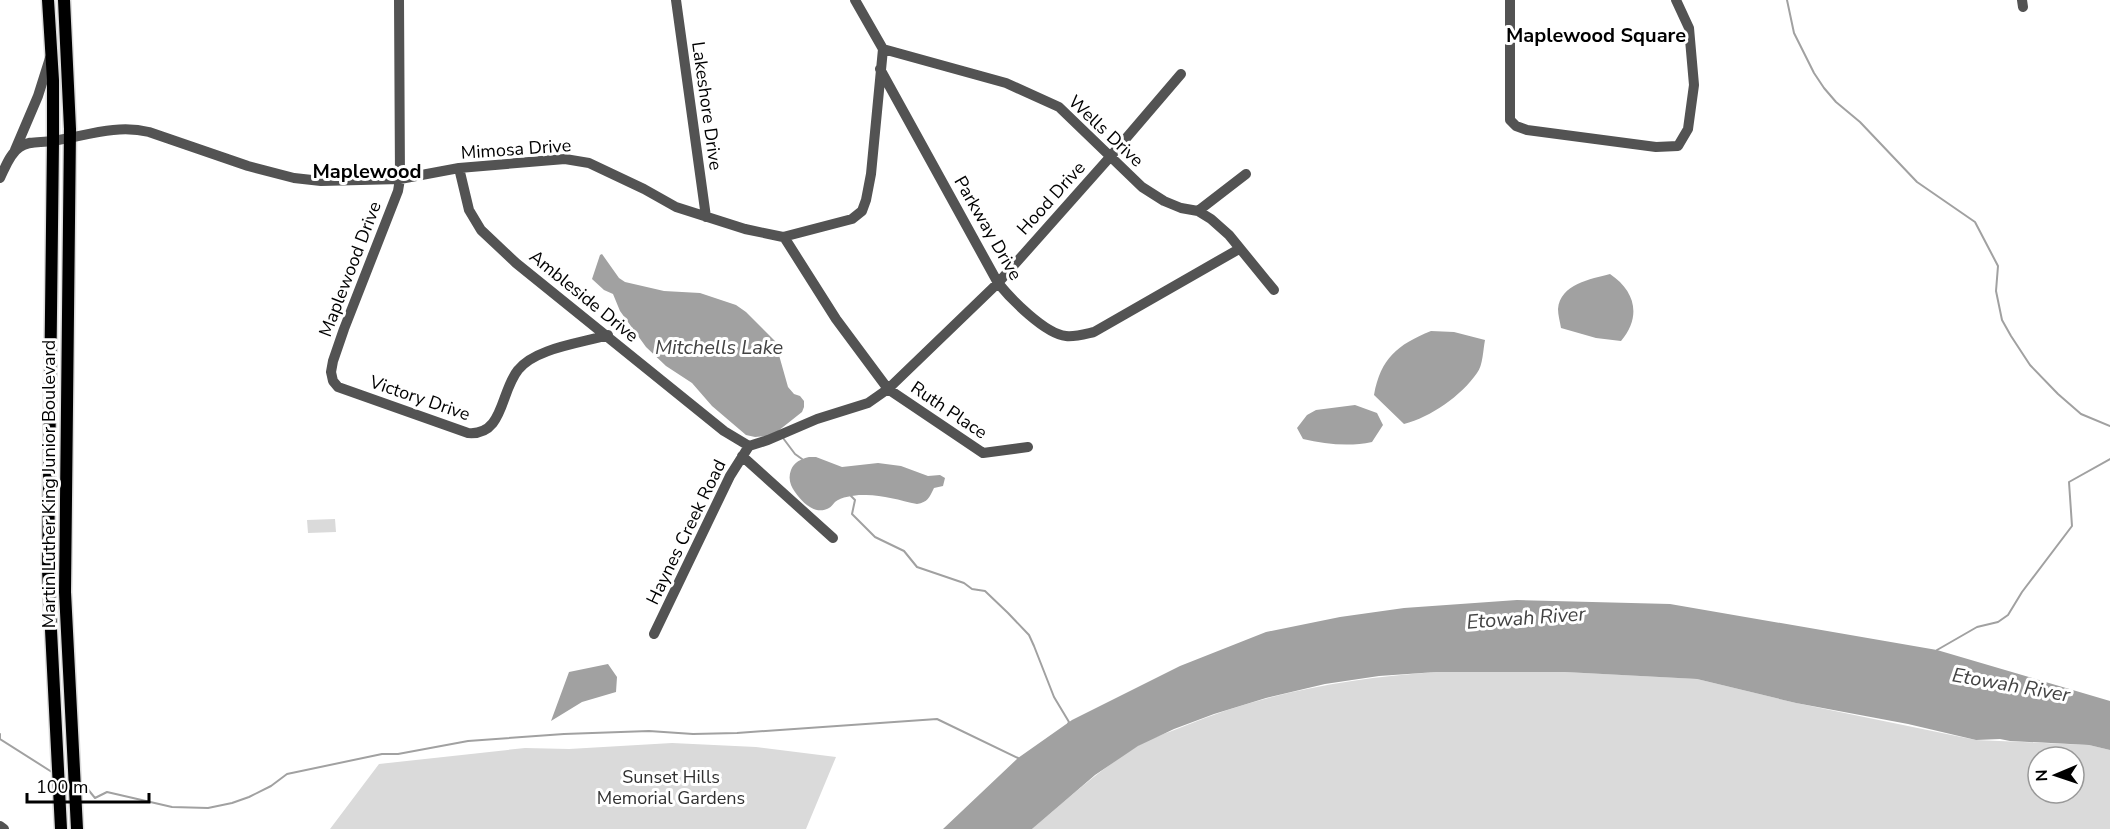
<svg xmlns="http://www.w3.org/2000/svg" width="2110" height="829" viewBox="0 0 2110 829" font-family="'Nunito Sans',sans-serif">
	<rect width="100%" height="100%" fill="#fff"/>
	<path fill="#dadada" fill-rule="evenodd" d="M335,519L336,532L308,533L307,520Z
		M1436,672H1565L1697,679L1796,703L1976,740L2089,745L2110,750V829H1032C1066,800 1099,770 1136,747C1150,738 1167,733 1182,727C1264,693 1348,678 1436,672ZM2038,757H2074V793H2038Z
		M672,743L756,747L836,757L806,829H330L379,764L525,748L569,749Z"/>
	<path fill="#a1a1a1" d="M602,254L619,278L625,282L664,291L700,293L736,305L746,312L775,341L788,387L794,394L800,396L804,401V407L802,412L778,431L767,436L755,437L746,435L712,406L692,383L666,366L646,347L620,311L613,294L604,290L592,279L600,255Z
		M1610,274C1635,291 1642,316 1621,341L1596,338L1561,328C1560,322 1558,315 1558,309C1560,284 1591,279 1610,274Z
		M1431,331L1454,332L1485,340C1483,350 1483,365 1477,373C1461,396 1431,417 1404,424L1374,395C1381,358 1397,345 1431,331Z
		M1355,405L1377,413L1383,425L1372,442C1349,447 1325,444 1303,439L1297,428L1307,415L1316,410Z
		M809,457H816L842,467L878,463L901,466L928,476L940,475L945,478L943,486L934,488C929,498 928,502 917,504C899,500 880,494 862,495C854,495 841,497 835,502C833,504 831,507 829,508C815,516 802,502 795,492C790,485 788,478 791,470C794,462 801,459 809,457Z
		M1517,600L1670,604L1937,650L2110,701V750L2089,745L2010,741L2000,739L1976,740L1908,724L1796,703L1697,679L1565,672H1436L1379,676L1325,684L1266,698L1214,714L1174,729L1138,746L1095,775L1032,829H943L1018,758L1072,720L1180,666L1266,632L1340,617L1404,608Z
		M608,664L617,677L616,692L582,702L551,721L569,672Z"/>
	<g fill="none" stroke-linecap="round" stroke-linejoin="round">
		<path stroke="#a1a1a1" stroke-width="2" d="M1787,0L1794,33L1814,73L1824,88L1836,102L1860,122L1917,182L1975,222L1998,266L1996,291L2002,320L2011,336L2030,365L2058,394L2081,414L2110,426
			M783,438L795,454L802,459
			M851,496L855,500L852,514L875,537L904,551L917,567L964,583L972,589L985,591L1008,613L1029,635L1034,646L1054,697L1069,722L1068,724
			M1937,650L1977,627L1998,622L2008,615L2022,592L2072,526L2069,482L2110,459
			M0,734V739L55,774
			M79,783L86,787L95,798L107,792L172,807L208,808L232,803L249,797L271,786L287,774L382,754H398L468,741L564,734L649,731L693,734L737,733L937,719L1018,758"/>
		<defs>
			<path id="major" d="M48,0L53,80V141L48,570L61,829
				M64,0L70,129L65,592L77,829"/>
		</defs>
		<use href="#major" stroke="#dbdbdb" stroke-width="15"/>
		<path stroke="#535353" stroke-width="10" d="M399,0L400,179L398,191L344,329L333,361L331,372L333,381L338,387L468,433C504,436 500,392 518,370C535,348 582,343 608,335
			M676,0L706,217
			M855,0L883,49
			M1510,0V120L1516,126L1527,130L1656,147L1678,146L1688,129L1694,85L1689,28L1676,0
			M2022,0L2023,7
			M883,49L1006,83L1059,107L1142,187L1164,201L1181,208L1198,211L1211,219L1229,235L1274,290
			M880,69L998,283C1011,299 1045,334 1066,336C1075,337 1085,334 1094,332L1239,249
			M15,150L38,96L50,58
			M459,168L469,210L481,230L516,263L724,431L749,446
			M0,178C5,168 10,153 20,147C29,140 41,143 52,141C85,136 116,124 149,132L248,166L294,178L321,181L400,179L459,168L565,159L589,163L644,189L676,207L745,229L783,237L852,219L862,211L866,200L871,174L883,49
			M1198,211L1246,174
			M784,237L836,319L888,389L983,453L1028,447
			M749,446L768,440L817,419L868,403L888,389L998,283L1110,157L1181,74
			M742,456L833,538
			M654,634L730,476L749,446
			M0,826L4,829"/>
		<use href="#major" stroke="#000" stroke-width="12"/>
	</g>
	<g text-anchor="middle" dominant-baseline="central" stroke-width="6" stroke-linejoin="round" paint-order="stroke">
		<g font-size="18" fill="#000" stroke="#fff">
			<text transform="translate(707 106) rotate(82)">Lakeshore Drive</text>
			<text transform="translate(1106 131) rotate(43)">Wells Drive</text>
			<text transform="translate(516 149) rotate(-4)">Mimosa Drive</text>
			<text transform="translate(1051 198) rotate(-48)">Hood Drive</text>
			<text transform="translate(988 228) rotate(60)">Parkway Drive</text>
			<text transform="translate(350 269) rotate(-69)">Maplewood Drive</text>
			<text transform="translate(584 296) rotate(39)">Ambleside Drive</text>
			<text transform="translate(420 398) rotate(19)">Victory Drive</text>
			<text transform="translate(949 410) rotate(34)">Ruth Place</text>
			<text transform="translate(49 484) rotate(-90)">Martin Luther King Junior Boulevard</text>
			<text transform="translate(686 532) rotate(-64)">Haynes Creek Road</text>
		</g>
		<g font-size="18" fill="#313131" stroke="#fff">
			<text x="671" y="777">Sunset Hills<tspan x="671" dy="21">Memorial Gardens</tspan></text>
		</g>
		<g font-size="20" font-weight="bold" fill="#000" stroke="#fff">
			<text x="1596" y="35">Maplewood Square</text>
			<text x="367" y="171">Maplewood</text>
		</g>
		<g font-size="20" font-style="italic" fill="#424242" stroke="#fff">
			<text x="719" y="347">Mitchells Lake</text>
			<text transform="translate(1526 618) rotate(-4)">Etowah River</text>
			<text transform="translate(2011 685) rotate(10)">Etowah River</text>
		</g>
	</g>
	<g transform="translate(2056 775) rotate(268)"><circle r="28" fill="#ffffff" stroke="#999999" stroke-width="1.5"/>
	<path d="M0-4.5L10 22L0 15L-10 22Z" fill="#000000"/>
	<text y="-9" font-size="16" font-weight="bold" text-anchor="middle" fill="#000000">N</text>
	</g>
	<path d="M27 793v9h122v-9" fill="none" stroke="#000000" stroke-width="3"/>
	<text x="36" y="793" font-size="18" fill="#000000" stroke="#ffffff" stroke-width="4.5" paint-order="stroke">100 m</text>
</svg>
